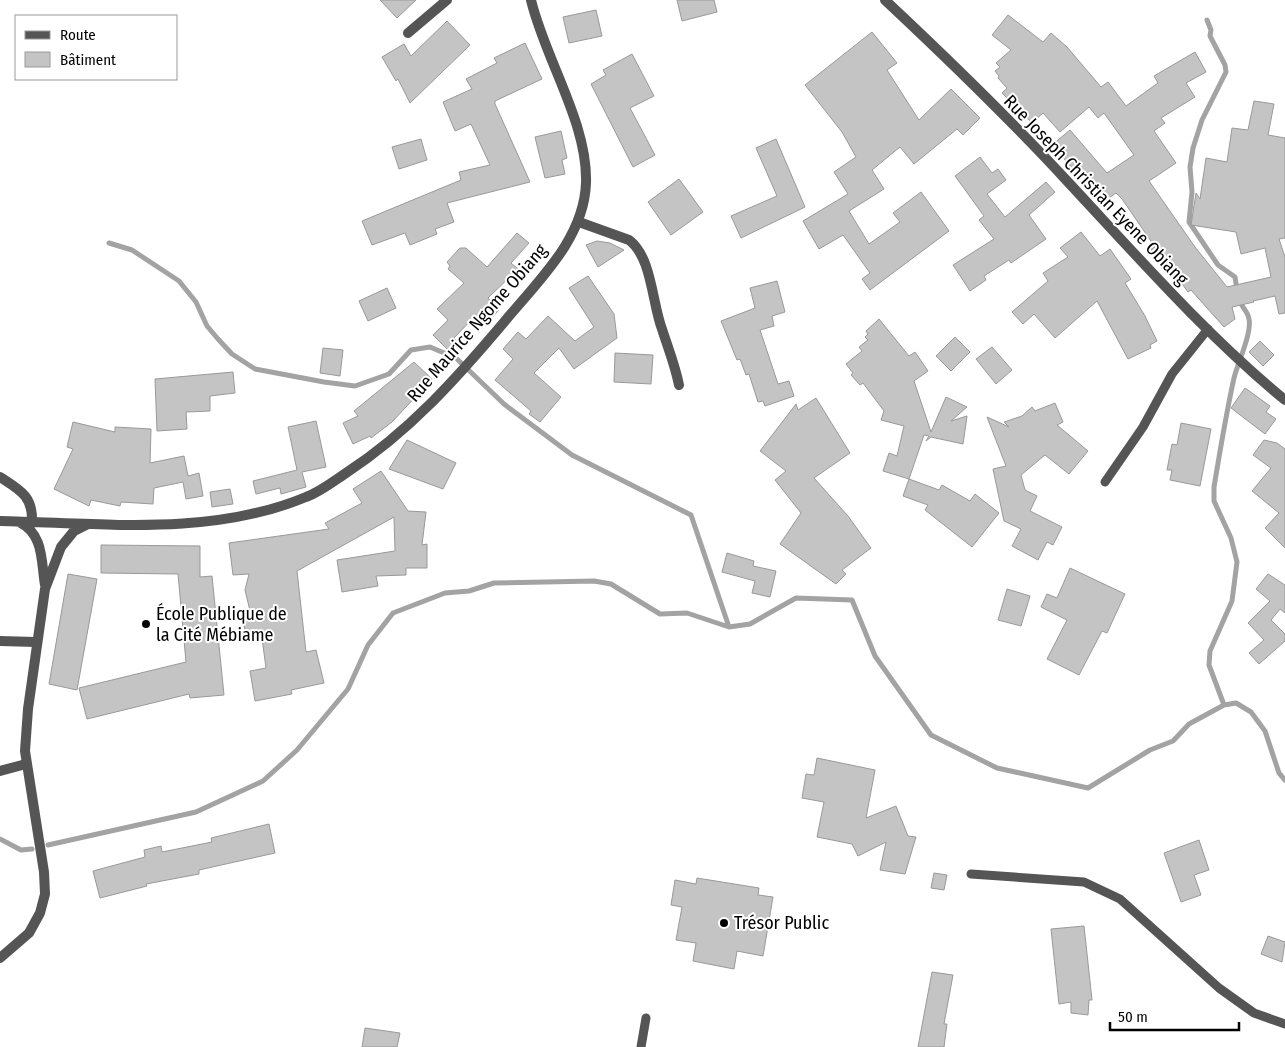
<svg xmlns="http://www.w3.org/2000/svg" width="1285" height="1047" viewBox="0 0 1285 1047" font-family="'Fira Sans Condensed',sans-serif">
	<rect width="100%" height="100%" fill="#fff"/>
	<g fill="none" stroke-linecap="round" stroke-linejoin="round">
		<path stroke="#a3a3a3" stroke-width="5" d="M1207,20L1211,30L1210,36L1225,65L1226,72L1202,120L1193,148L1190,167L1192,192L1189,222L1218,265L1235,277L1237,290
			M109,243L132,250L179,281L196,302L207,326L218,339L232,354L255,369L324,382L355,386L389,374L411,350L430,347L456,358L504,404L572,455L691,515L729,627L750,624L796,598L852,600L875,656L931,735L997,768L1088,788L1150,750L1173,741L1189,724L1224,705L1236,703L1251,712L1265,731L1279,773L1285,780
			M1224,705L1209,665L1210,651L1232,601L1237,562L1231,538L1214,501V487C1220,451 1226,414 1234,378C1238,362 1252,333 1249,319C1248,311 1241,307 1239,299
			M0,839L21,850L32,849
			M48,845L196,812L263,781L297,750L348,689L368,645L393,613L445,593L469,591L494,583L594,581L611,584L660,614L687,613L729,627"/>
	</g>
	<path fill="#c4c4c4" stroke="#999" d="M380,0H416L397,18Z
		M677,0H714L717,12L682,21Z
		M596,10L602,36L569,43L563,17Z
		M1008,15L1043,42L1051,33L1067,47L1101,87L1108,82L1126,106L1158,83L1154,76L1195,52L1206,72L1186,83L1195,97L1161,118L1165,123L1154,131L1176,163L1149,181L1195,247L1227,287L1271,277L1265,248L1241,254L1236,232L1191,225L1196,193L1200,199L1206,158L1227,162L1232,128L1248,130L1254,101L1274,104L1268,135L1285,138V238L1279,239L1285,257V313L1279,314L1275,296L1253,301L1254,302L1232,307L1235,319L1224,327L1191,290L1188,292L1169,266L1165,269L1151,249L1155,247L1122,199L1116,193L1106,200L1087,172L1081,178L1052,145L1070,130L1107,173L1134,155L1104,113L1098,118L1089,107L1060,132L1043,113L1032,123L1002,93L1007,88L998,78L999,76L995,71L1000,67L996,63L1011,50L992,35Z
		M447,21L470,45L410,103L398,79L396,81L382,57L404,44L411,56Z
		M872,32L897,63L887,70L919,120L951,89L980,118L963,135L957,129L914,164L900,147L872,170L884,189L849,211L869,244L900,222L893,213L921,192L949,231L870,290L862,279L870,273L843,235L819,249L803,221L848,194L834,172L856,157L842,132L805,85Z
		M525,43L542,79L495,101V104L530,182L447,203L454,222L435,229L437,234L410,245L405,233L372,245L362,221L461,180L459,172L490,165L471,124L455,131L443,102L472,89L466,79L497,63L494,58Z
		M632,54L654,96L630,108L655,155L633,167L591,84L606,75L603,70Z
		M561,131L567,158L562,160L565,174L545,178L535,137Z
		M421,139L427,160L399,169L392,147Z
		M776,139L805,207L741,238L731,216L777,196L756,148Z
		M980,157L992,173L998,169L1006,180L987,194L1005,217L1046,182L1055,192L1029,215L1046,239L1011,263L1009,260L984,276L986,280L970,291L953,265L994,239L979,220L984,216L955,176Z
		M679,179L703,212L671,235L648,202Z
		M1081,232L1100,256L1110,249L1131,279L1125,283L1145,316L1157,341L1150,345L1151,348L1128,359L1097,301L1055,338L1034,314L1023,324L1012,312L1048,281L1043,273L1068,257L1060,248Z
		M517,233L529,243L511,263L518,269L488,298L499,310L485,325L475,316L454,338L457,341L448,350L433,335L448,320L437,309L464,283L448,269L450,266L447,262L460,248H466L487,267Z
		M597,241L610,243L624,250L598,267L586,245Z
		M588,276L614,314L617,338L574,369L559,348L534,373L561,397L540,422L529,414L531,411L495,380L513,359L503,349L518,332L526,339L548,316L575,341L594,327L569,288Z
		M777,281L785,312L772,316L774,326L760,330L778,384L789,381L794,396L765,406L763,401L758,402L749,374L746,375L740,359L737,360L721,321L755,308L750,288Z
		M387,288L396,308L368,321L359,301Z
		M879,319L909,356L915,352L928,371L914,381L931,432L946,397L967,407L951,421L967,416L963,444L931,437L926,441L929,436L924,435L909,479L883,471L889,453L897,456L904,426L881,420L884,411L863,383L860,385L851,375L853,373L846,364L862,351L859,347L868,340L865,337L868,334L866,331Z
		M955,337L970,352L951,371L936,356Z
		M1260,341L1274,355L1263,366L1249,352Z
		M992,347L1012,370L996,384L976,359Z
		M323,348L343,350L340,376L320,373Z
		M615,353L653,355L651,384L614,382Z
		M414,362L432,379L392,422L371,438L370,436L353,444L343,423L358,416L354,411Z
		M233,372L235,393L210,396V411L186,412L187,429L157,431L155,379Z
		M1245,388L1270,406L1266,412L1276,419L1265,434L1231,408Z
		M816,398L850,453L814,478L848,516L871,548L842,570L846,574L836,584L780,544L801,513L775,480L786,471L760,451L796,404L798,410Z
		M1055,403L1063,422L1057,425L1088,451L1069,474L1045,455L1021,475L1025,490L1037,496L1030,511L1062,527L1053,545L1047,542L1038,560L1012,546L1021,529L1004,521L993,469L1006,466L987,417L1009,427L1004,422L1022,416L1032,407L1035,411Z
		M316,421L326,467L302,472L306,487L281,494L280,488L256,494L253,481L297,470L288,427Z
		M73,422L115,432V427L151,429L150,463L184,456L188,476L199,473L203,496L186,499L183,482L154,488L153,504L121,502L120,506L91,500L89,506L54,489L73,449L67,447Z
		M1181,423L1211,429L1200,486L1170,480L1172,470H1167L1172,444L1177,445Z
		M407,440L456,463L443,489L389,469Z
		M1264,440L1277,443L1285,449V548L1265,528L1279,513L1252,491L1271,468L1253,455Z
		M381,471L408,511L426,512L422,545L427,544V568H406V575L376,576L378,586L342,592L337,560L395,551L394,517L297,571L306,652L316,650L324,683L291,690L292,694L255,701L250,671L266,668L262,638L246,640L243,617L251,615L245,590L249,574L233,575L229,543L329,529L325,523L362,503L353,489Z
		M909,479L939,490L942,485L970,501L975,494L999,513L972,547L925,510L928,505L903,496Z
		M230,489L233,504L212,507L210,492Z
		M101,545L200,546V577L212,576L224,695L190,698L189,694L87,719L79,688L186,662L178,574L101,573Z
		M727,553L754,561L753,566L776,571L770,597L752,593L755,581L722,572Z
		M1070,568L1125,594L1107,633L1102,631L1079,675L1047,659L1067,620L1041,607L1047,594L1057,598Z
		M68,574L97,579L77,690L49,684Z
		M1268,574L1285,585V613L1280,609L1271,620L1285,634V641L1259,664L1249,653L1264,640L1248,623L1270,601L1256,589Z
		M1007,589L1030,596L1021,626L998,620Z
		M817,758L875,770L866,818L896,806L908,836L916,837L905,874L880,870L886,842L858,856L852,844L817,837L824,802L802,798L806,774L814,775Z
		M269,824L275,853L199,870V874L146,884L147,886L100,898L93,871L145,857L144,850L161,846L162,852L212,842L211,838Z
		M1199,840L1209,870L1194,875L1201,895L1181,902L1164,853Z
		M934,873L947,875L944,890L931,888Z
		M697,878L759,888L758,895L773,897L763,956L737,951L734,969L693,961L696,943L676,940L682,907L671,905L675,880L696,884Z
		M1084,926L1092,1000H1089L1088,1015L1071,1013V1002L1059,1004L1051,929Z
		M1268,936L1285,942L1282,962L1261,954Z
		M932,972L953,975L944,1024H947L944,1047H918Z
		M365,1028L400,1033L397,1047H362Z"/>
	<g fill="none" stroke-linecap="round" stroke-linejoin="round">
		<path stroke="#555" stroke-width="9" d="M1105,482L1143,427L1172,374L1208,329
			M971,874L1084,882L1120,899L1219,988L1254,1013L1285,1024
			M641,1047L646,1018"/>
		<path stroke="#555" stroke-width="10" d="M408,33L447,0
			M579,222L629,240C652,257 652,303 662,329C668,348 675,365 679,385
			M0,477C20,490 33,496 32,522
			M0,641L36,642
			M0,771L26,764"/>
		<path stroke="#555" stroke-width="10" d="M885,0C948,59 1010,119 1068,182C1138,257 1206,335 1285,400
			M0,521C101,523 210,537 306,497C320,492 334,481 346,473C409,432 457,378 505,321C538,281 584,239 586,183C588,123 545,59 531,0
			M19,522C44,534 41,561 45,585
			M0,958L29,933L40,913L45,894L44,872L25,751L28,709L45,589L61,547L74,531L88,524"/>
	</g>
	<g fill="#000" stroke="#fff" stroke-width="2">
		<circle cx="146" cy="624" r="5"/>
		<circle cx="724" cy="923" r="5"/>
	</g>
	<g text-anchor="middle" dominant-baseline="central" stroke-width="4" stroke-linejoin="round" paint-order="stroke">
		<g font-size="18" fill="#000" stroke="#fff">
			<text transform="translate(1096 190) rotate(46)">Rue Joseph Christian Eyene Obiang</text>
			<text transform="translate(477 323) rotate(-49)">Rue Maurice Ngome Obiang</text>
		</g>
		<g font-size="18" fill="#000" stroke="#fff" text-anchor="start">
			<text x="156" y="614">École Publique de<tspan x="156" dy="21">la Cité Mébiame</tspan></text>
			<text x="734" y="923">Trésor Public</text>
		</g>
	</g>
	<rect x="15" y="15" width="162" height="65" fill="#ffffff" stroke="#999999"/>
	<rect x="25" y="31" width="25" height="8" fill="#555555" stroke="#999999"/>
	<text x="60" y="40" font-size="15" fill="#000000">Route</text>
	<rect x="25" y="52" width="25" height="15" fill="#c4c4c4" stroke="#999999"/>
	<text x="60" y="65" font-size="15" fill="#000000">Bâtiment</text>
	<path d="M1110 1022v8h129v-8" fill="none" stroke="#000000" stroke-width="2.5"/>
	<text x="1118" y="1022" font-size="15" fill="#000000" stroke="#ffffff" stroke-width="4" paint-order="stroke">50 m</text>
</svg>
